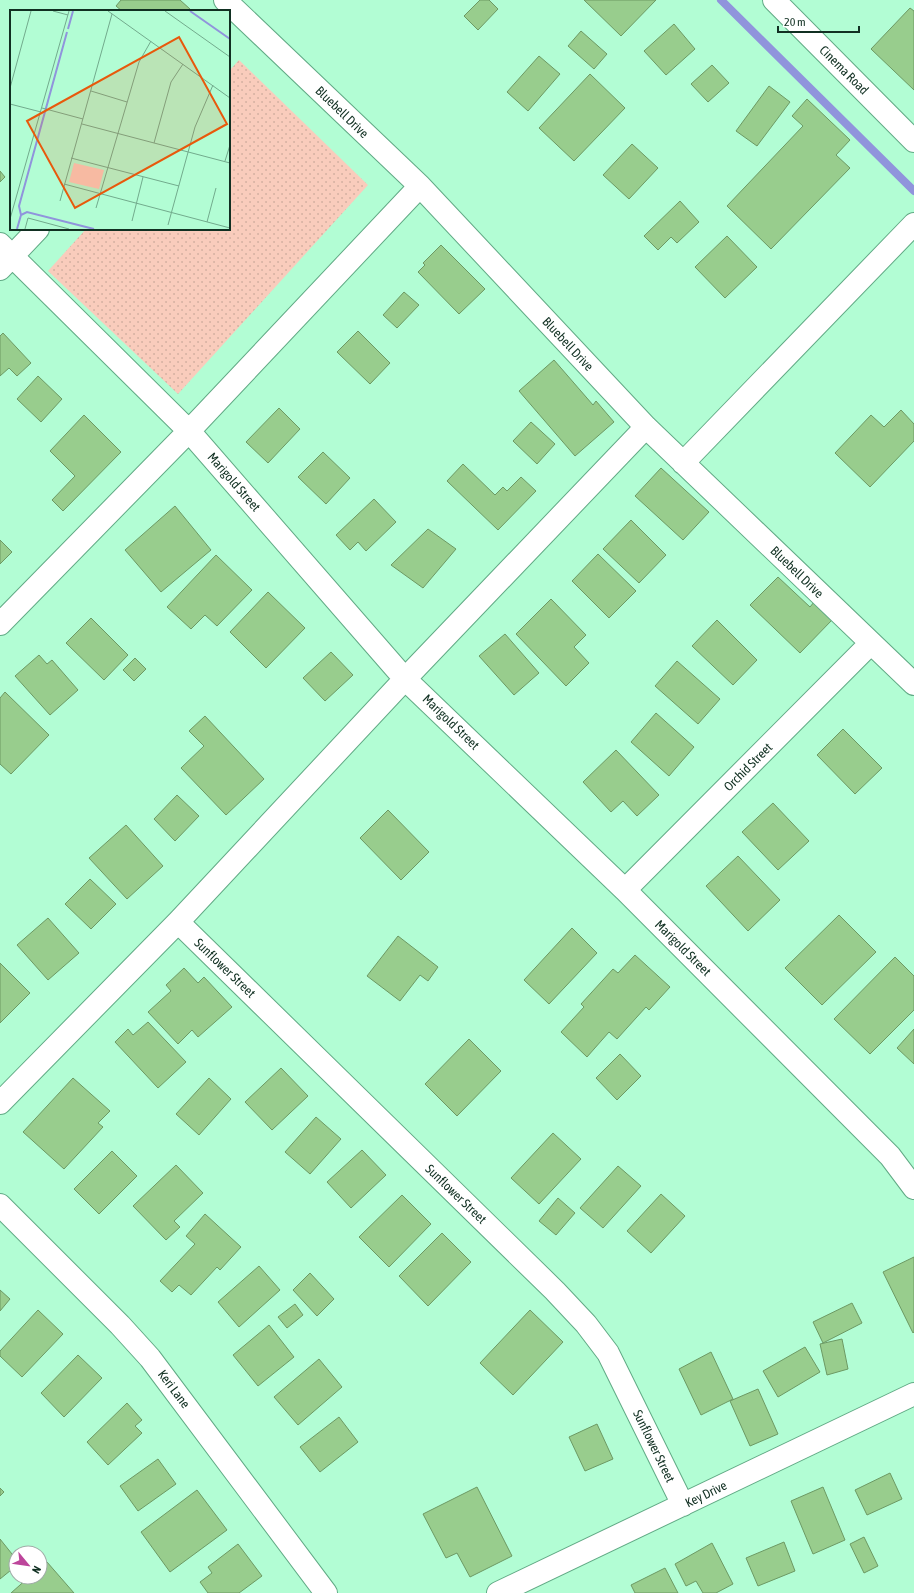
<svg xmlns="http://www.w3.org/2000/svg" width="914" height="1593" viewBox="0 0 914 1593" font-family="'Asap Condensed',sans-serif">
	<defs>
		<pattern id="grass-dots" width="8" height="8" patternUnits="userSpaceOnUse"><rect width="8" height="8" fill="#f9ccbc"/><path d="M2 2h.1M6 6h.1" fill="none" stroke="#d4b0a1" stroke-width="1.8" stroke-linecap="round"/></pattern>
	</defs>
	<rect width="100%" height="100%" fill="#b2fdd4"/>
	<path fill="url(#grass-dots)" d="M239,60L368,185L178,394L48,271L86,229H229V71Z"/>
	<g fill="none" stroke-linecap="round" stroke-linejoin="round">
		<path stroke="#9094dc" stroke-width="8" d="M721,0L914,191"/>
	</g>
	<path fill="#98cd8d" stroke="#6c9963" d="M121,0H180L190,9L189,11H122L116,6Z
		M480,0H489L498,9L478,30L464,16Z
		M584,0H656L621,36Z
		M910,8L914,11V90L871,49Z
		M674,24L695,49L666,75L644,51Z
		M581,31L607,54L594,69L568,46Z
		M539,56L560,74L528,111L507,92Z
		M712,65L729,83L708,102L691,84Z
		M590,74L625,108L574,161L539,128Z
		M769,86L790,102L757,146L736,131Z
		M807,99L850,140L836,155L850,168L771,249L727,206L803,126L792,116Z
		M632,144L658,168L629,199L603,175Z
		M0,171L5,177L0,182Z
		M680,201L699,222L677,243L671,237L658,250L644,236Z
		M727,236L757,267L725,298L695,267Z
		M441,245L485,289L459,314L418,272L425,265L423,263Z
		M404,292L419,305L397,328L383,315Z
		M358,331L390,363L370,384L337,352Z
		M3,333L31,363L17,376L9,368L0,376V336Z
		M554,360L593,405L596,401L614,422L575,456L519,391Z
		M38,376L62,399L41,422L17,399Z
		M279,408L300,429L268,463L246,442Z
		M901,410L914,424V441L870,487L835,453L871,415L884,427Z
		M84,415L121,452L63,511L52,500L75,476L50,451Z
		M531,422L555,444L537,464L513,441Z
		M323,452L350,478L326,504L298,477Z
		M463,464L495,495L503,487L507,491L521,477L536,491L498,530L447,481Z
		M661,468L709,512L683,540L635,496Z
		M374,499L396,522L366,551L358,542L350,550L336,535Z
		M175,506L211,550L161,592L125,550Z
		M631,520L666,555L639,583L603,549Z
		M428,529L456,549L423,588L391,565Z
		M0,540L12,552L0,564Z
		M598,554L636,591L609,618L572,581Z
		M216,555L252,590L217,626L205,615L191,629L167,607Z
		M778,577L810,607L814,602L832,620L800,653L750,605Z
		M268,592L305,628L266,668L230,632Z
		M551,599L586,635L574,647L589,663L566,686L516,634Z
		M91,618L128,655L104,680L66,643Z
		M717,620L757,660L733,685L692,646Z
		M505,634L539,673L514,695L479,656Z
		M331,652L353,675L325,701L303,678Z
		M39,655L47,664L52,660L78,690L50,715L15,676Z
		M135,658L146,669L134,681L123,670Z
		M677,661L720,699L698,724L655,686Z
		M5,692L49,735L11,774L0,764V698Z
		M656,713L694,747L669,776L631,742Z
		M205,716L264,779L226,815L181,768L204,746L189,731Z
		M843,729L882,768L855,794L817,755Z
		M616,750L659,795L637,816L623,801L611,812L583,782Z
		M177,795L199,816L175,841L154,819Z
		M773,803L809,841L778,870L742,832Z
		M388,810L429,852L401,880L360,838Z
		M126,825L163,866L127,899L89,858Z
		M738,856L780,900L748,931L706,886Z
		M90,879L116,904L91,929L65,904Z
		M839,915L876,952L822,1005L785,968Z
		M48,918L79,953L48,980L17,945Z
		M572,928L597,953L549,1004L524,980Z
		M398,936L438,967L428,981L420,975L400,1001L367,976Z
		M635,955L670,987L649,1010L646,1007L617,1039L609,1032L587,1057L561,1032L584,1007L581,1004L613,969L618,973Z
		M895,957L914,976V1010L870,1054L834,1019Z
		M0,963L30,993L0,1023Z
		M184,968L198,983L204,977L232,1007L198,1037L192,1030L178,1044L148,1012L171,991L166,985Z
		M148,1022L186,1062L158,1088L115,1042L128,1029L133,1035Z
		M914,1029V1064L897,1048Z
		M469,1039L501,1071L457,1116L425,1084Z
		M620,1054L641,1076L617,1100L596,1078Z
		M281,1068L308,1096L272,1130L245,1102Z
		M73,1078L110,1111L98,1123L103,1127L64,1169L23,1132Z
		M209,1078L231,1099L199,1135L176,1114Z
		M316,1117L341,1139L310,1174L285,1152Z
		M553,1133L581,1159L539,1204L511,1178Z
		M362,1150L386,1175L351,1208L327,1182Z
		M112,1151L137,1176L99,1214L74,1189Z
		M176,1165L203,1193L174,1221L180,1227L166,1240L133,1206Z
		M618,1166L641,1186L603,1228L580,1208Z
		M661,1194L685,1216L651,1253L627,1231Z
		M402,1195L431,1224L389,1267L359,1237Z
		M558,1198L575,1213L556,1235L539,1221Z
		M205,1214L241,1247L220,1270L217,1267L191,1295L179,1285L172,1292L160,1281L195,1244L186,1236Z
		M442,1233L471,1262L428,1306L399,1276Z
		M914,1257V1332L913,1333L883,1272Z
		M259,1266L280,1290L239,1327L218,1302Z
		M310,1273L334,1299L317,1316L293,1290Z
		M0,1290L10,1299L0,1311Z
		M852,1303L862,1323L823,1343L813,1322Z
		M295,1304L303,1315L287,1328L278,1317Z
		M38,1310L63,1334L22,1377L0,1356V1351Z
		M530,1310L563,1342L513,1395L480,1363Z
		M269,1325L294,1357L258,1386L233,1355Z
		M842,1339L848,1369L827,1375L820,1344Z
		M805,1347L820,1372L778,1397L763,1371Z
		M711,1352L733,1399L701,1415L679,1369Z
		M78,1355L102,1378L64,1417L41,1393Z
		M319,1359L342,1387L298,1425L274,1397Z
		M758,1389L778,1434L750,1446L730,1401Z
		M127,1403L142,1420L135,1426L142,1433L108,1465L87,1442Z
		M339,1417L358,1442L320,1472L300,1447Z
		M597,1424L613,1459L585,1471L569,1437Z
		M158,1459L176,1484L138,1511L120,1486Z
		M890,1473L902,1499L867,1515L855,1490Z
		M477,1487L512,1556L470,1577L457,1553L446,1558L423,1514Z
		M823,1487L845,1540L813,1554L791,1501Z
		M0,1488L4,1492L0,1496Z
		M197,1490L227,1530L170,1572L141,1532Z
		M864,1537L878,1566L864,1573L850,1544Z
		M0,1539L16,1559V1566L0,1579Z
		M784,1542L795,1571L758,1586L746,1558Z
		M712,1543L733,1584L716,1593H703L696,1581L686,1586L675,1564Z
		M238,1544L262,1576L239,1593H208L200,1582L212,1573L208,1567Z
		M47,1562L74,1593H11L29,1577H40V1568Z
		M665,1568L678,1593H635L631,1585Z"/>
	<g fill="none" stroke-linecap="round" stroke-linejoin="round">
		<defs>
			<path id="minor" d="M225,0L420,186L646,427L914,684
				M774,0L914,141
				M0,244L189,431L405,679L625,890L890,1156L914,1188
				M0,269L38,229
				M683,463L914,224
				M0,624L189,431L420,186
				M625,890L871,643
				M178,922L555,1291L586,1324L608,1353L683,1505
				M0,1103L178,922L405,679L646,427
				M0,1205L120,1325L150,1358L326,1593
				M498,1593L914,1394"/>
		</defs>
		<use href="#minor" stroke="#61aa85" stroke-width="24"/>
		<use href="#minor" stroke="#fff" stroke-width="22"/>
	</g>
	<g text-anchor="middle" dominant-baseline="central" stroke-width="4" stroke-linejoin="round" paint-order="stroke">
		<g font-size="13" fill="#113022" stroke="#fff">
			<text transform="translate(844 70) rotate(45)">Cinema Road</text>
			<text transform="translate(342 112) rotate(44)">Bluebell Drive</text>
			<text transform="translate(568 344) rotate(47)">Bluebell Drive</text>
			<text transform="translate(234 482) rotate(49)">Marigold Street</text>
			<text transform="translate(797 572) rotate(44)">Bluebell Drive</text>
			<text transform="translate(451 722) rotate(44)">Marigold Street</text>
			<text transform="translate(748 767) rotate(-45)">Orchid Street</text>
			<text transform="translate(683 948) rotate(45)">Marigold Street</text>
			<text transform="translate(225 968) rotate(44)">Sunflower Street</text>
			<text transform="translate(456 1194) rotate(44)">Sunflower Street</text>
			<text transform="translate(174 1389) rotate(53)">Keri Lane</text>
			<text transform="translate(654 1446) rotate(64)">Sunflower Street</text>
			<text transform="translate(706 1494) rotate(-26)">Key Drive</text>
		</g>
	</g>
	<g transform="translate(10 10)">
		<rect width="220" height="220" fill="#b2fdd4"/>
		<path d="M64,153L94,160L89,179L59,172Z" fill="#f9ccbc"/>
		<path fill="none" stroke="#9094dc" stroke-width="2" d="M180,1L220,29M58,19L63,1M11,205L17,202L84,219M7,219L11,205L9,196L57,22"/>
		<path fill="none" stroke="#72ab8d" stroke-width="1" d="M43,1L58,5M98,1L220,88M155,1L220,47M0,78L21,1M81,81L117,92M0,94L31,102M32,98L73,109M72,114L220,153M144,133L161,72L173,54M61,148L169,176M215,151L220,135M54,174L220,218M50,191L102,4M86,198L129,52L141,31M0,209L59,1M122,211L133,167M197,212L206,178M158,215L185,117L203,75M15,219L18,208L59,219"/>
		<path fill="#e8590c" fill-opacity="0.15" stroke="#e8590c" stroke-width="2" d="M169,27L217,114L65,198L17,111Z"/>
		<rect width="220" height="220" fill="none" stroke="#113022" stroke-width="2"/>
	</g>
	<g transform="translate(28 1565) rotate(119)"><circle r="19" fill="#ffffff" stroke="#a0aca7"/>
	<path d="M0-3L7 15L0 10L-7 15Z" fill="#bd469b"/>
	<text y="-6" font-size="11" font-weight="bold" text-anchor="middle" fill="#113022">N</text>
	</g>
	<path d="M778 26v6h81v-6" fill="none" stroke="#113022" stroke-width="2"/>
	<text x="784" y="26" font-size="12" fill="#113022" stroke="#ffffff" stroke-width="3" paint-order="stroke">20 m</text>
</svg>
